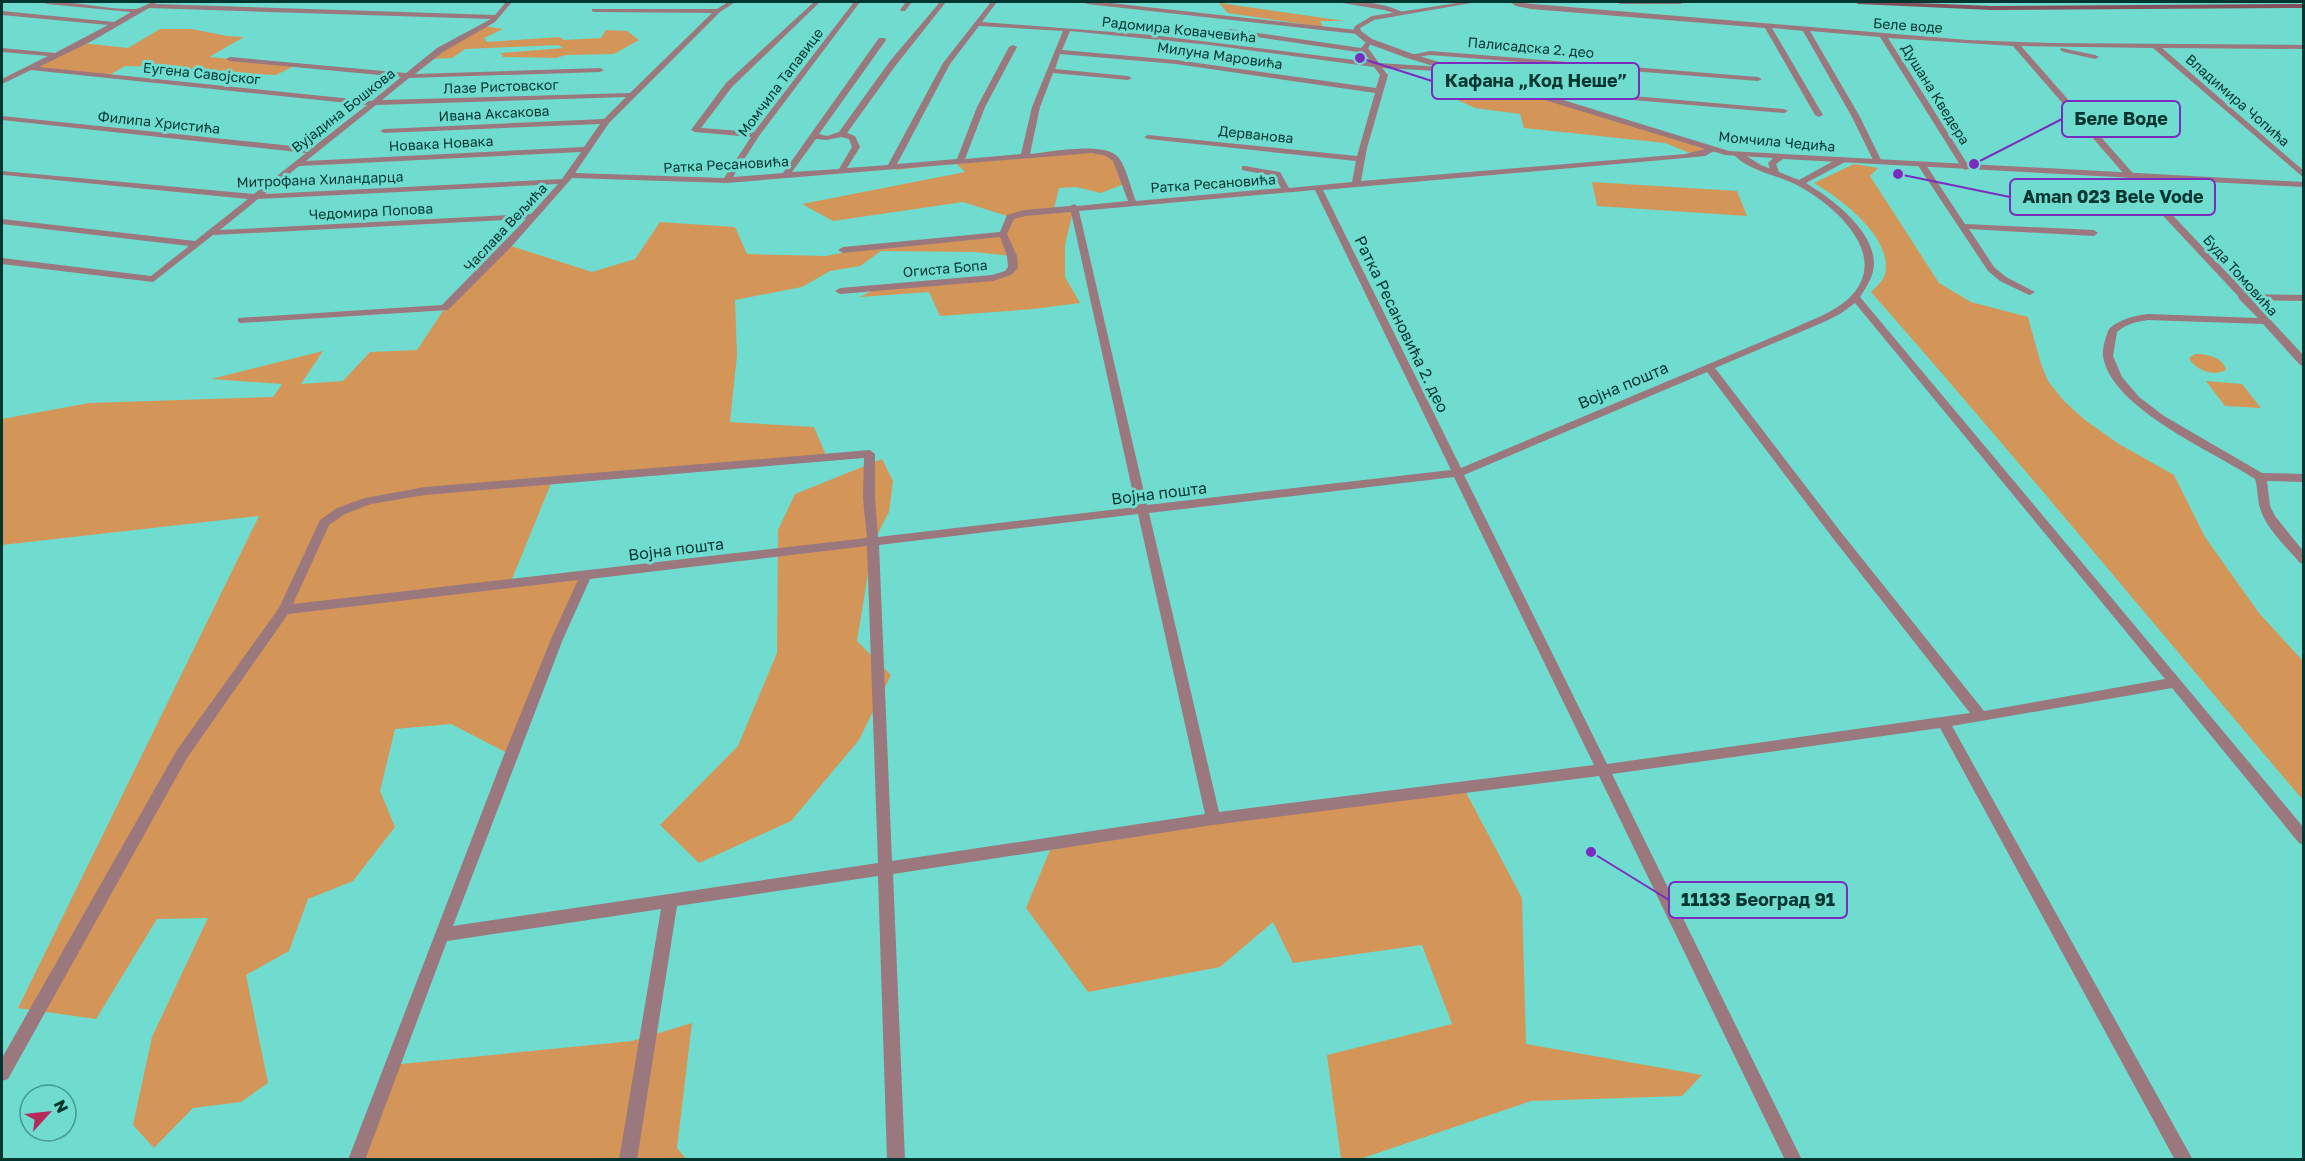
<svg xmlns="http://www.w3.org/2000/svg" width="2305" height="1161" viewBox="0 0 2305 1161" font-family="'Golos Text',sans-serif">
	<rect width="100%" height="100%" fill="#6fdccf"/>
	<path fill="#d39658" d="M1219,3L1345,21H1320L1323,27L1228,13Z
		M484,26L503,29L484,38L487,42L560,37L564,40L601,38L606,30L627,31L639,40L614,54L566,55L556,58L503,57L501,53L563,48L558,45L465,49L452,58L429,59Z
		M160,29H192L227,36L244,37L209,57L296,65L276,75L194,71L188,68L125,66L106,77L30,68L81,43L128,48Z
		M1455,70L1711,149L1695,155L1665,143L1524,128L1520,114L1475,108L1453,98Z
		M1092,151L1110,154L1124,184L1101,193L1076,187L1059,188L1054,209L1074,207L1065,245V277L1080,303L1033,309L940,316L929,292L860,297L877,288L993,278L1008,273L1012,256L974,252L881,251L860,266L830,271L802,287L735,300L737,355L730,422L814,427L827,458L552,481L510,584L586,575L511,755L451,724L395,729L380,791L395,827L353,881L308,899L289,951L246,975L268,1083L241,1102L193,1108L154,1148L133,1125L152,1037L208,918L157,919L96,1019L18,1008L259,516L2,545V419L89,403L273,397L282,384L211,379L323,351L301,384L343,381L370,352L417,350L445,308L508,245L592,272L635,259L660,222L735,227L747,254L826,256L872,247L1003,234L1010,217L963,202L833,221L802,204L965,172L956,163L895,170L902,166Z
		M1854,164L1878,168L1870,176L1939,283L1971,302L2028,317L2041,364L2048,381L2064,401L2085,420L2119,444L2174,475L2205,537L2259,613L2303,661V800C2159,631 2018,459 1871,292C1876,287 1884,280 1885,274C1893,237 1841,199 1814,183Z
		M1592,182L1737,191L1747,216L1597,206Z
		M2195,354C2207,354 2223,357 2226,370C2214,377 2195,370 2189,358Z
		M2206,381L2242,384L2261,408L2225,406Z
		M882,459L893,481L889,512L873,543L857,641L891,675L859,740L791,821L699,863L660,825L738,746L777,653L778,530L795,494Z
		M1463,787L1522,898L1526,1044L1702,1075L1682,1096L1531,1101L1360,1159H1341L1327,1055L1452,1024L1422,945L1293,963L1273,922L1220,967L1088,992L1026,908L1050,850L1213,819Z
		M692,1023L677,1148L686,1159L357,1160L391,1065L632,1041Z"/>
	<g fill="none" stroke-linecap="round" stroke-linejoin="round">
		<path fill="#9b777e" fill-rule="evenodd" d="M44,2C74,0 105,10 135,9C143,8 148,2 157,2L155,4L495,15L506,2H512L495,22L443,52L415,74L600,68L604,70L600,72L409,78L382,100L630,93L712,13L594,12L592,11V9H717L728,2H735L720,12L609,123L575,173L724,178L751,137L695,132L691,130L726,83L814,2H820L732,87L701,128L754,132L854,2H860L759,136L733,177L783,173L879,38H885L886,40L819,134L827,136L839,132L890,61L940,2H946L896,65L847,133L855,136L860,147L847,168L888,165L943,63L991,2H997L982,22L1152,35L1371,62L1364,53L1230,33L1226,31L1230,29L1361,48L1369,39L1373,41L1368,48L1379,63L1458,68V72H1455L1382,68L1388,75L1367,148L1361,181L1685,154L1714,147V151L1705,156L1685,158L1323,190L1461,468L1794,328C1811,320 1832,313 1847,300C1895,257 1834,204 1795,184C1774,174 1749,171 1733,154L1740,152L1761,165L1799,180L1839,158H1845V162L1806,183C1832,199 1873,229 1874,263C1874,276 1867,286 1860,297L2304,828V845L2299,843L2172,688L1952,726L2193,1160H2175L1940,728L1612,774L1802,1160H1785L1599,776L1213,825L893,874L905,1160H887L878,876L677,906L637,1160H619L661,909L447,941L365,1160H348L504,755L551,639L578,580L288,614L187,758L8,1079L2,1081V1058L177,750L279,608L320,520L337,508L365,498L425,487L870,450L875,454V498L878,537L1136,507L1071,212L1025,216L1014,219L1007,234L1017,256L1018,268L1011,275L993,281L840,294L835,291L840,288L992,275L1005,271L1008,267L1007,256L1000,237L843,253L838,250L843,247L1000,232L1007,215L1024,210L1070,206L1074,204L1077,206L1128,201L1113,161L1106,156L1092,153L727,183L572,178L511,247L448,310L241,323L238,322V318L442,305L526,219L213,235L153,282L2,264V258L151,276L189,246L2,224V219L195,241L248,199L4,175H2V171L254,194L306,153L2,120V116L312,148L367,105L31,70L2,84V79L48,56L2,52V48L55,53L108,25L2,15V11L114,22L131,12L47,4ZM149,8L491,19L437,48L406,73L230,57L226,59L230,61L401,77L372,101L39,67L92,41ZM979,26L1063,31L1032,107L1021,154L965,159L985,107L1017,47L1013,45L1009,47L977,107L957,159L897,164L950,64ZM1070,31L1210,45L1374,67L1380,75L1376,88L1176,60L1062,50ZM1060,54L1176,64L1375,93L1357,156L1148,135L1144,137L1148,139L1356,161L1352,182L1289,188L1280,172L1245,166H1242V170L1274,176L1281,188L1136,201C1131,189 1126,166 1118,157C1104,141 1050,152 1030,154L1040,107L1053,73L1128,80L1132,78L1128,76L1055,69ZM626,97L604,119L384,129L380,131L384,133L600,124L584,147L306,161L376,105ZM841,137L849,139L852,147L839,169L792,172L816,139L827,140ZM581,152L562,179L265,194L299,166ZM558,184L531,214L220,230L258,199ZM1315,190L1451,470L1147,505L1079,211ZM1855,303L2165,679L1984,711L1840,531L1715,368L1824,322L1840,314ZM1707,372L1832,537L1970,713L1607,764L1464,475ZM864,458L863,498L867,538L293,604L329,525L345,514L371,504L425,495ZM1454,477L1594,765L1219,812L1149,513ZM1138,514L1205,814L892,861L879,545ZM867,546L878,863L453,926L563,639L590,579Z
			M906,2H912L905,11H901L900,10Z
			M1084,2H1101L1357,30L1361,32L1357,34L1087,4Z
			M1337,2C1356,0 1387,3 1404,13L1401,15L1384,10Z
			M1510,2L1968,40L2051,43L2304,45V49L2162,48L2304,171V178L2153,48L2021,46L2130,170L2247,294L2304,295V301L2252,300L2304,356V366L2300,365L2263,324L2148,320C2136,322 2126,324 2117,332L2113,356L2122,377L2139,397L2164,416L2262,473L2304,474V482L2267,481L2270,506L2275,516L2304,552V564L2300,563C2286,546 2266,529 2260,508C2257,499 2258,488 2255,479C2215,452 2111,409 2103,356C2102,349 2106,336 2109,329C2120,319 2133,316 2148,314L2258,318L2239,299L2238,296L2124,174L2013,46L1888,38L1970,168L1966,170L1962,168L1880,37L1810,31L1860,117L1882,162L1878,164L1874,162L1852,117L1803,31L1772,28L1823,115L1819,117L1815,115L1765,28L1531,9L1516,6Z
			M2061,48L2095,55L2099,57L2095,59L2064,52L2060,50Z
			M1430,51L1758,77L1762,79L1758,81L1430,55L1410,58L1406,56Z
			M1552,89L1784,109L1788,111L1784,113L1553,93L1540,98L1536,96Z
			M1918,162H1924L1965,224L2094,230L2098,233L2094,236L1969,229L1994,267L2006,277L2035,292L2030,295L2027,294L2000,281L1988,271L1917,164Z"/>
		<path fill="#9b777e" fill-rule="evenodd" d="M1464,2H1477L1374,20L1360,28L1361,31L1372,39L1413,54L1729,151L2304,182V187L1783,159L1776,164L1779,172L1775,174L1771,172L1768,163L1773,158L1725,155L1407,58L1366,43L1353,32L1355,26L1372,16Z
			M1617,2H1684L1681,4H1620Z"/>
		<path fill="#83505c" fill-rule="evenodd" d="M1855,2H1892L1992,6L2304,4V8L1992,10L1858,4Z"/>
	</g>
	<g text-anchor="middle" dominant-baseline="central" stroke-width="6" stroke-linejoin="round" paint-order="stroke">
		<g font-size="14" fill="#013530" stroke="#6fdccf">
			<text transform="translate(1908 25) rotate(4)">Беле воде</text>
			<text transform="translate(1179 29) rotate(6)">Радомира Ковачевића</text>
			<text transform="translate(1531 47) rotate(5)">Палисадска 2. део</text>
			<text transform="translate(1220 55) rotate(8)">Милуна Маровића</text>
			<text transform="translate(202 73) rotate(6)">Еугена Савојског</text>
			<text transform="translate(780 82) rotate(-53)">Момчила Тапавице</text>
			<text transform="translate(501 86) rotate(-2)">Лазе Ристовског</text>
			<text transform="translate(1936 94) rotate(58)">Душана Кведера</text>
			<text transform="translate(2238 100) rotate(41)">Владимира Чопића</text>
			<text transform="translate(343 110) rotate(-38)">Вујадина Бошкова</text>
			<text transform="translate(494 113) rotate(-3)">Ивана Аксакова</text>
			<text transform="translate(159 122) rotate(6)">Филипа Христића</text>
			<text transform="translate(1256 134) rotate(6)">Дерванова</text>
			<text transform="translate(1777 141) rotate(5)">Момчила Чедића</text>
			<text transform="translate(441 143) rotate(-3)">Новака Новака</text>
			<text transform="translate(726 164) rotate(-3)">Ратка Ресановића</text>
			<text transform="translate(320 179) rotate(-2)">Митрофана Хиландарца</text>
			<text transform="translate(1213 183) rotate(-4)">Ратка Ресановића</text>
			<text transform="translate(371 211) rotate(-3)">Чедомира Попова</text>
			<text transform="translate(505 227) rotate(-47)">Часлава Вељића</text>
			<text transform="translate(945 268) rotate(-5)">Огиста Бопа</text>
			<text transform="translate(2241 275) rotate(48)">Буда Томовића</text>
		</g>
		<g font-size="16" fill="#013530" stroke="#6fdccf">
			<text transform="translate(1402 324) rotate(64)">Ратка Ресановића 2. део</text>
			<text transform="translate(1623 385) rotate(-23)">Војна пошта</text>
			<text transform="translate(1159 493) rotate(-7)">Војна пошта</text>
			<text transform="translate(676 549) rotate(-7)">Војна пошта</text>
		</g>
	</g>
	<path fill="none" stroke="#7b2cbf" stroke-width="2" d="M1360 58L1432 81M1974 164L2062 119M1898 174L2010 197M1591 852L1669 900"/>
	<g fill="#7b2cbf" stroke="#6fdccf" stroke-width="2">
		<circle cx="1360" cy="58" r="6"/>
		<circle cx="1974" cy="164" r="6"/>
		<circle cx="1898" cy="174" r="6"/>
		<circle cx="1591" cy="852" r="6"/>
	</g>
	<g fill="#6fdccf" stroke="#7b2cbf" stroke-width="2">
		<rect x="1432" y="63" width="207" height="36" rx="6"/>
		<rect x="2062" y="101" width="118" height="36" rx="6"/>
		<rect x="2010" y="179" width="205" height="36" rx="6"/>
		<rect x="1669" y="882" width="178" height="36" rx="6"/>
	</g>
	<g font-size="18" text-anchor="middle" font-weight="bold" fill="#013530">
		<text x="1536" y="87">Кафана „Код Неше”</text>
		<text x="2121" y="125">Беле Воде</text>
		<text x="2113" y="203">Aman 023 Bele Vode</text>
		<text x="1758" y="906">11133 Београд 91</text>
	</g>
	<rect width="2305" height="1161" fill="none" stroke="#013530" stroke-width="6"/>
	<g transform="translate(48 1113) rotate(63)"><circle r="28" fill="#6fdccf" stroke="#43998f" stroke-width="1.5"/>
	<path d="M0-4.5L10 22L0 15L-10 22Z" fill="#b7295c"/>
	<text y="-9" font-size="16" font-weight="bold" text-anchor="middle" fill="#013530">N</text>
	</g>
</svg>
